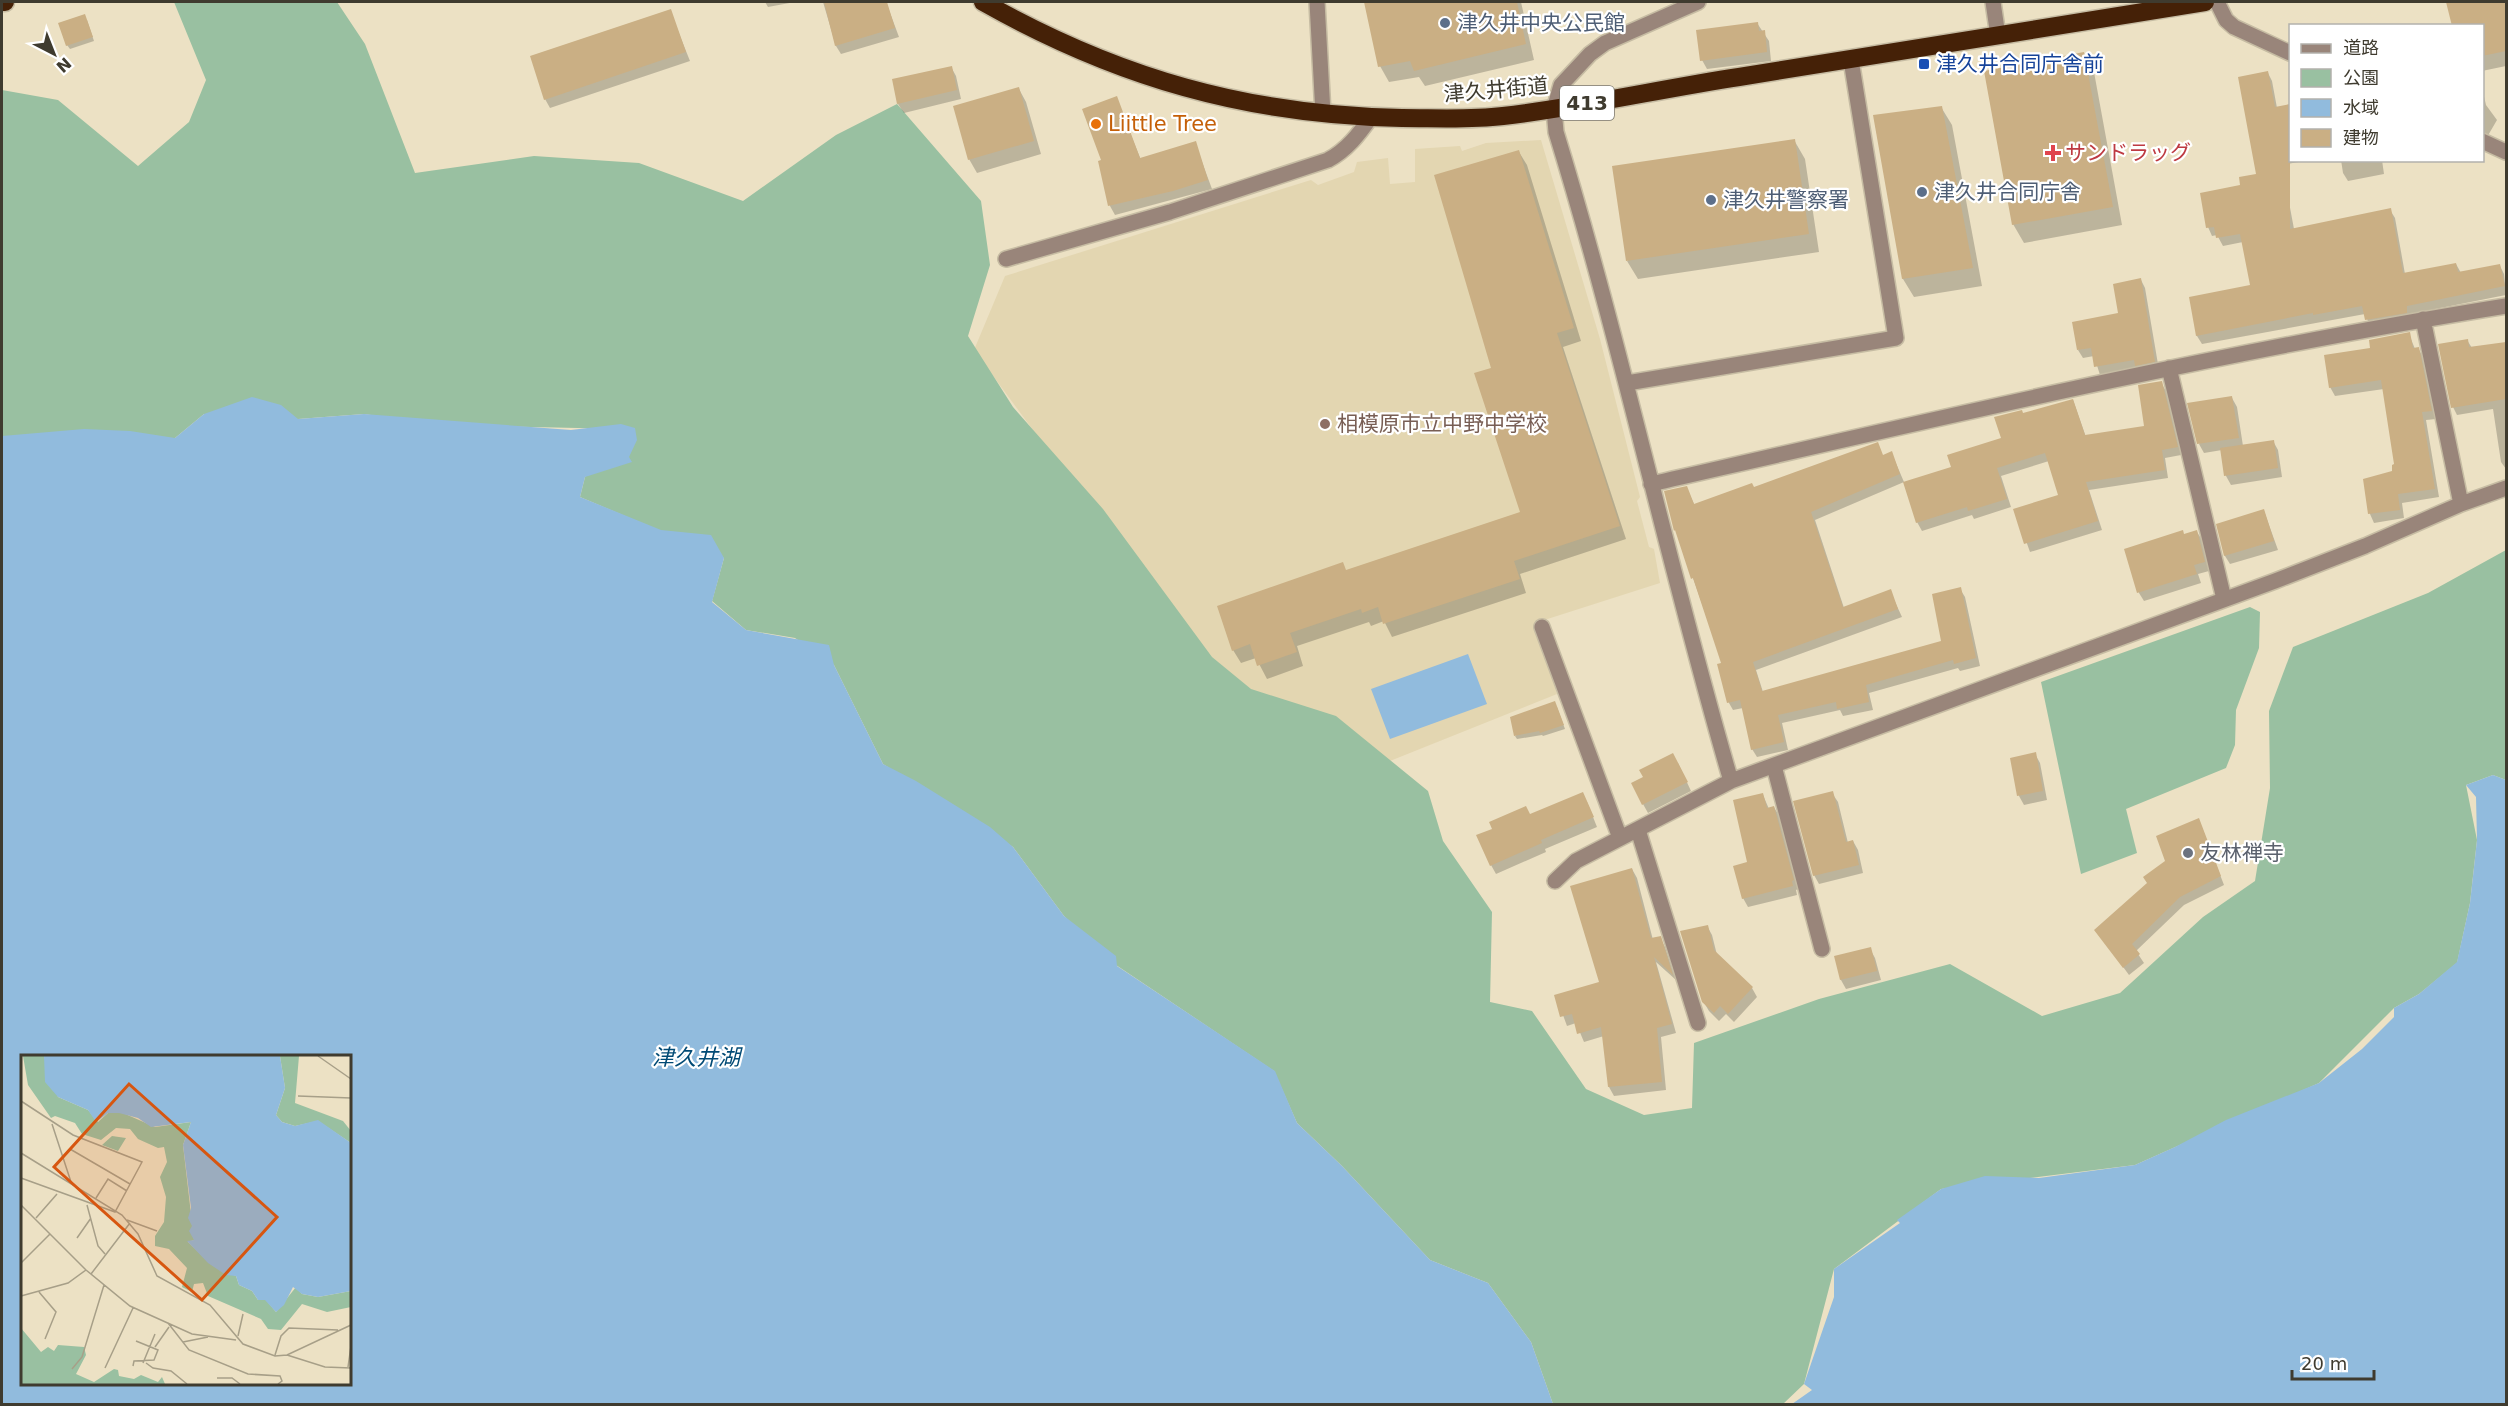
<svg xmlns="http://www.w3.org/2000/svg" width="2508" height="1406" viewBox="0 0 2508 1406" font-family="'DejaVu Sans','Noto Sans JP',sans-serif">
	<rect width="100%" height="100%" fill="#ece1c4"/>
	<path fill="#e3d6b1" d="M1541,140L1600,339L1640,497L1637,501L1649,547L1654,549L1660,583L1535,623L1557,694L1370,769L1217,698L1193,647L974,350L1005,276L1311,180L1318,185L1354,172L1357,162L1388,158L1390,184L1415,182V149L1460,146L1462,151L1486,143Z"/>
	<path fill="#99c0a1" d="M174,2H337L365,44L415,173L534,156L639,163L743,201L836,135L897,104L981,201L990,265L968,336L1013,407L1103,509L1212,657L1251,689L1336,716L1428,791L1443,841L1492,912L1490,1002L1532,1011L1586,1089L1644,1115L1692,1108L1694,1043L1819,999L1950,964L2042,1016L2120,993L2203,917L2255,881L2270,788L2269,711L2293,647L2428,593L2506,550V780L2493,775L2466,785L2477,840L2470,903L2457,963L2419,994L2394,1008L2319,1083L2135,1165L1941,1189L1834,1269L1804,1384L1783,1404H1553L1531,1342L1488,1283L1430,1260L1342,1166L1297,1123L1274,1071L1116,965L1064,916L1013,847L883,764L834,665L795,638L746,630L712,601L724,558L580,497L585,477L624,429L442,425L364,414L298,419L204,414L175,438L2,437V90L58,100L138,166L189,122L206,80Z
		M2250,607L2260,612L2259,648L2236,710L2235,745L2226,768L2126,809L2137,853L2081,874L2041,682Z"/>
	<path fill="#91bbdd" fill-rule="evenodd" d="M252,397L281,405L298,419L364,414L571,430L621,424L635,428L637,440L629,457L632,462L585,477L580,497L661,530L711,535L724,558L712,602L746,630L829,645L834,665L883,764L916,781L990,827L1013,847L1064,916L1116,956L1117,966L1275,1071L1297,1123L1342,1166L1430,1260L1488,1283L1531,1342L1553,1404H2V436L84,429L130,431L175,438L204,414ZM22,1056H350V1384H22Z
		M1468,654L1487,704L1390,739L1371,689Z
		M2493,775L2506,780V1404H1792L1812,1390L1804,1384L1834,1297V1269L1900,1223L1897,1220L1941,1189L1985,1176L2039,1178L2135,1165L2175,1147L2226,1120L2319,1083L2362,1049L2394,1017V1008L2419,994L2457,962L2470,903L2477,840L2476,797L2466,785Z"/>
	<path fill="#0003" d="M765,2H795L768,7Z
		M823,2H870V5L886,2L899,37L841,54L836,46Z
		M1366,2H1521L1534,60L1425,86L1419,77L1389,82L1380,66Z
		M2455,2H2506V66L2482,71V26L2448,3Z
		M670,11L690,61L550,108L545,99Z
		M87,20L94,41L70,49L67,45Z
		M1757,23L1769,41L1771,61L1707,69L1702,60Z
		M2083,54L2094,72L2122,225L2024,243L2013,224Z
		M951,67L956,76L961,99L904,113L898,104L893,80Z
		M2268,73L2272,81L2277,108L2290,106V160H2309L2282,165L2294,229L2390,210L2395,218L2405,274L2456,264L2461,273L2500,266L2504,274L2506,295L2410,314L2411,321L2371,328L2365,314L2202,344L2197,336L2190,298L2251,287L2243,242L2223,246L2217,235L2212,236L2208,227L2242,186L2258,175Z
		M2482,88L2486,105L2497,120L2483,144Z
		M1019,89L1026,102L1041,154L977,173L969,159Z
		M1116,98L1141,160L1195,143L1212,189L1115,215L1110,206L1100,162H1103Z
		M1941,107L1952,125L1982,286L1914,297L1903,279L1874,117Z
		M1794,140L1805,159L1819,252L1638,279L1627,261Z
		M1519,152L1527,165L1581,341L1563,347L1626,539L1520,574L1526,593L1392,637L1384,621L1371,626L1369,622L1297,646L1303,666L1267,679L1256,658L1241,663L1233,650L1346,571L1522,513L1493,369Z
		M2341,160H2382L2384,174L2348,181L2343,173Z
		M2141,280L2145,288L2159,370L2137,368L2100,375L2094,356L2083,358L2078,350L2120,315Z
		M2409,334L2415,349L2418,348L2423,357L2436,419L2426,420L2439,497L2402,503L2404,518L2374,523L2370,514L2364,480L2394,472L2396,466L2384,389L2335,396L2330,387L2372,349Z
		M2467,340L2472,348L2506,343V469L2501,462L2493,409L2457,415L2453,407Z
		M2161,383L2166,391L2181,455L2165,458L2168,478L2089,490L2102,530L2030,552L2015,510L2060,496L2049,461L2001,476L2011,507L1974,519L1972,515L1922,531L1917,522L1953,468L2003,439L2023,414L2073,400L2086,437L2146,427Z
		M2232,398L2237,407L2243,446L2273,441L2278,450L2282,477L2231,485L2226,476L2222,450L2204,453L2199,444Z
		M1883,456L1895,461L1904,482L1815,520L1844,608L1890,591L1902,617L1756,670L1763,692L1943,642L1960,589L1965,597L1980,666L1960,671L1958,668L1869,693L1873,710L1843,716L1840,710L1782,723L1788,750L1757,757L1752,749L1743,708L1733,710L1729,703L1719,665L1723,664L1693,578L1686,487L1695,506Z
		M2264,511L2278,550L2230,564L2225,556L2218,525Z
		M2197,532L2202,540L2209,571L2198,574L2201,583L2144,601L2139,593L2125,550Z
		M1557,707L1565,729L1543,736L1542,735L1517,739L1515,736Z
		M2035,754L2040,763L2047,800L2024,805L2019,796L2012,759Z
		M1678,763L1691,791L1648,813L1643,804Z
		M1832,793L1838,802L1848,843L1853,841L1858,850L1863,873L1819,884L1814,875Z
		M1763,795L1769,809L1774,807L1779,816L1798,889L1796,890L1797,895L1748,907L1743,898Z
		M1587,802L1597,827L1545,849L1546,852L1496,874L1491,865L1494,829L1530,816Z
		M2199,820L2224,885L2184,905L2136,951L2144,963L2129,975L2096,930L2149,884Z
		M1632,869L1637,878L1653,940L1660,938L1665,947L1676,980L1656,962L1676,1033L1661,1037L1666,1090L1614,1096L1609,1087L1604,1036L1584,1042L1576,1023L1567,1026L1556,996L1601,983Z
		M1707,926L1712,935L1717,955L1752,988L1757,997L1734,1022L1726,1014L1719,1021L1709,1011L1703,1001Z
		M1870,949L1875,958L1881,980L1846,989L1841,980L1836,957Z"/>
	<path fill="#caaf84" d="M824,2H887L895,28L835,46Z
		M1364,2H1517L1526,44L1414,71L1410,61L1378,67Z
		M2446,2H2506V51L2482,56V26H2452Z
		M671,9L686,52L544,100L530,56Z
		M85,14L93,37L66,46L58,23Z
		M1758,22L1759,31L1765,30L1767,52L1700,61L1696,30Z
		M2084,52L2113,207L2012,225L1984,71Z
		M952,66L957,90L897,104L892,79Z
		M2268,71L2275,107L2290,104V229L2391,208L2403,273L2456,263L2458,272L2500,264L2505,286L2407,306V313L2365,320L2362,306L2313,315V313L2196,336L2189,297L2250,285L2240,234L2216,238L2214,227L2206,228L2200,193L2240,185L2239,177L2256,174L2238,77Z
		M1019,87L1034,141L968,160L953,106Z
		M1117,96L1140,158L1196,141L1208,180L1173,191L1108,206L1098,161L1101,160L1082,109Z
		M1942,106L1973,268L1902,279L1873,115Z
		M1795,139L1809,234L1626,261L1612,166Z
		M1519,150L1574,328L1557,333L1620,526L1514,561L1520,579L1383,624L1378,607L1362,613L1361,609L1290,633L1297,652L1257,666L1250,644L1232,651L1217,606L1343,562L1346,570L1520,512L1474,373L1491,368L1434,175Z
		M2141,278L2155,362L2135,366L2134,360L2094,367L2091,348L2077,350L2072,322L2118,313L2113,284Z
		M2410,332L2413,348L2419,347L2432,411L2422,412L2435,489L2398,494L2400,510L2368,514L2363,479L2392,471V465L2394,464L2381,380L2329,388L2324,355L2370,348L2369,340Z
		M2468,339L2469,347L2506,342V399L2451,408L2438,344Z
		M2162,381L2178,447L2162,450L2165,470L2086,482L2098,521L2024,544L2013,509L2058,495L2045,453L1997,468L2007,499L1968,511L1967,507L1916,523L1903,482L1951,467L1947,455L2001,438L1994,417L2022,410L2023,413L2073,399L2085,435L2144,426L2138,385Z
		M2232,396L2239,438L2197,444L2187,403Z
		M2274,440L2278,468L2224,476L2220,448Z
		M1878,442L1883,455L1892,451L1900,474L1811,512L1843,607L1891,589L1898,609L1753,662L1762,691L1941,641L1932,594L1961,587L1976,658L1954,664L1953,660L1866,685L1869,702L1837,709L1836,702L1778,715L1784,742L1751,750L1740,700L1727,703L1717,664L1721,663L1693,578L1691,579L1675,530L1674,531L1664,491L1687,486L1694,504L1752,483L1754,487Z
		M2264,509L2274,541L2224,556L2216,524Z
		M2183,530L2184,534L2197,530L2205,562L2194,565L2197,574L2137,593L2124,549Z
		M1555,701L1564,725L1540,733L1539,731L1514,736L1510,717Z
		M2036,752L2043,791L2017,796L2010,758Z
		M1673,753L1688,782L1642,805L1631,783L1643,777L1639,770Z
		M1833,791L1846,842L1853,840L1859,865L1813,876L1793,801Z
		M1583,792L1594,817L1541,840L1542,843L1490,866L1476,835L1492,829L1489,822L1526,806L1530,814Z
		M1763,793L1767,808L1774,806L1794,880L1792,881L1793,886L1742,899L1733,866L1747,862L1733,800Z
		M2199,818L2221,876L2180,897L2132,944L2140,954L2123,968L2094,930L2147,883L2143,877L2165,861L2156,836Z
		M1632,868L1651,938L1661,936L1673,975L1654,957L1672,1024L1657,1028L1662,1082L1608,1087L1601,1027L1577,1034L1572,1014L1560,1017L1554,995L1599,982L1570,886Z
		M1708,925L1714,950L1753,987L1728,1014L1720,1006L1714,1013L1702,1002L1680,931Z
		M1871,947L1877,971L1840,980L1834,956Z"/>
	<g fill="none" stroke-linecap="round" stroke-linejoin="round">
		<defs>
			<path id="minor" d="M1317,2L1323,114
				M1698,2L1605,43L1590,54L1561,85L1554,109L1556,132C1622,346 1668,566 1731,781L2275,581L2365,546L2461,504L2506,488
				M1993,2L1998,36
				M2217,2L2226,20L2234,27L2290,53
				M2482,141L2506,152
				M1006,259L1170,212L1328,160C1347,150 1359,134 1371,117
				M2423,319L2461,504
				M2169,368L2224,599
				M1627,383L1896,338L1851,60
				M1651,484C1935,419 2219,352 2506,306
				M1542,627L1620,838
				M1774,766L1822,949
				M1638,830L1698,1023
				M1555,881L1576,861L1731,781"/>
			<path id="highway" d="M2,2H5
				M983,2C1118,78 1247,115 1402,118C1436,118 1470,120 1503,116C1582,107 1660,89 1739,77C1895,53 2050,27 2205,2"/>
		</defs>
		<use href="#minor" stroke="#c6bca3" stroke-width="18"/>
		<use href="#highway" stroke="#c6bca3" stroke-width="21"/>
		<use href="#minor" stroke="#99857a" stroke-width="15"/>
		<use href="#highway" stroke="#452107" stroke-width="18"/>
	</g>
	<g fill="#5c6f8a" stroke="#fff" stroke-width="2">
		<circle cx="1445" cy="23" r="6"/>
		<circle cx="1922" cy="192" r="6"/>
		<circle cx="1711" cy="200" r="6"/>
	</g>
	<rect fill="#1a4fb4" stroke="#fff" stroke-width="2" x="1918" y="58" width="12" height="12" rx="3"/>
	<circle fill="#e8710a" stroke="#fff" stroke-width="2" cx="1096" cy="124" r="6"/>
	<path fill="#e0444e" stroke="#fff" stroke-width="2" d="M2050 144h6v6h6v6h-6v6h-6v-6h-6v-6h6z"/>
	<circle fill="#8d6e63" stroke="#fff" stroke-width="2" cx="1325" cy="424" r="6"/>
	<circle fill="#6b7280" stroke="#fff" stroke-width="2" cx="2188" cy="853" r="6"/>
	<g text-anchor="middle" dominant-baseline="central" stroke-width="4.5" stroke-linejoin="round" paint-order="stroke">
		<rect fill="#fff" stroke="#79766d" stroke-width="1.5" x="1560" y="86" width="54" height="34" rx="4.5"/>
		<g font-size="20" font-weight="bold" fill="#3f3b2f">
			<text x="1587" y="103">413</text>
		</g>
		<g font-size="21" fill="#4e5e75" stroke="#fff" text-anchor="start">
			<text x="1457" y="23">津久井中央公民館</text>
			<text x="1934" y="192">津久井合同庁舎</text>
			<text x="1723" y="200">津久井警察署</text>
		</g>
		<g font-size="21" fill="#164399" stroke="#fff" text-anchor="start">
			<text x="1936" y="64">津久井合同庁舎前</text>
		</g>
		<g font-size="21" fill="#3f3b2f" stroke="#fff">
			<text transform="translate(1496 90) rotate(-5)">津久井街道</text>
		</g>
		<g font-size="21" fill="#c56008" stroke="#fff" text-anchor="start">
			<text x="1108" y="124">Liittle Tree</text>
		</g>
		<g font-size="21" fill="#be3a42" stroke="#fff" text-anchor="start">
			<text x="2065" y="153">サンドラッグ</text>
		</g>
		<g font-size="21" fill="#785e54" stroke="#fff" text-anchor="start">
			<text x="1337" y="424">相模原市立中野中学校</text>
		</g>
		<g font-size="21" fill="#5b616d" stroke="#fff" text-anchor="start">
			<text x="2200" y="853">友林禅寺</text>
		</g>
		<g font-size="22" font-style="italic" fill="#014a75" stroke="#fff">
			<text x="696" y="1057">津久井湖</text>
		</g>
	</g>
	<g transform="translate(21 1055)">
		<rect width="330" height="330" fill="#ece1c4"/>
		<path d="M2,1H23L37,42L67,55L77,67L87,58H102L134,72L170,67L162,90L173,185L167,187L191,210L215,221L218,230L231,236L237,245H245L255,257L275,232L281,239L297,242L330,236V252L306,257L281,249L260,275L247,274L240,264L187,241L182,228L173,229L171,237L161,232L166,213L148,194L134,191V181L143,167L145,142L139,122L146,107L143,92L137,93L117,84L109,74L95,73L80,85L61,79L54,68L34,61L30,63L7,30ZM259,1H278L274,48L322,66L330,76V88L297,66L274,71L261,67L255,60L264,33ZM91,81L105,83L97,96L81,90ZM0,273L20,297L27,292L33,296L37,290L63,292L65,300L55,319L73,327L93,314L97,315L98,321L113,324L120,320L137,327L141,322L144,329H0Z" fill="#99c0a1"/>
		<path d="M23,1H259L264,33L255,60L261,67L274,71L297,65L330,88V236L297,242L281,239L272,232L263,250L255,257L244,245H237L231,236L218,230L215,221L205,220L187,208L166,186L173,185L168,176L171,171L167,163L170,153L162,90L170,67L130,72L117,63L98,58H87L75,67L67,55L37,42L24,27Z" fill="#91bbdd"/>
		<path fill="none" stroke="#a79f88" stroke-width="1.5" d="M297,1L330,24M277,41L330,43M0,46L52,80L121,107L94,157L0,123M31,69L50,127M49,94L109,129M0,98L101,160L117,179L136,221L189,250L222,289L254,301L266,300L330,270M75,143L87,124L106,136M0,150L65,215L109,251L171,279L215,285M66,150L77,191L84,199M15,163L36,139M106,165L136,176M56,183L70,163M0,208L29,179M70,219L109,168M18,237L35,257L24,284M0,241L47,228L65,215M147,268L168,295L227,319L259,321L261,326L257,329M217,281L222,259M162,287L187,282M134,292L148,272M254,300L260,281L268,273L317,275M266,300L304,312L330,313M122,308L134,279M125,308L132,313L150,316L166,329M112,311L113,306L133,305L137,295L115,286M327,312L330,291M84,313L112,253M51,314L61,302L83,230M196,323H211L219,329"/>
		<path fill="#d75610" fill-opacity="0.15" stroke="#d75610" stroke-width="3" d="M108,29L256,162L181,245L33,112Z"/>
		<rect width="330" height="330" fill="none" stroke="#3f3b2f" stroke-width="3"/>
	</g>
	<rect width="2508" height="1406" fill="none" stroke="#3f3b2f" stroke-width="6"/>
	<rect x="2289" y="24" width="195" height="138" fill="#ffffff" stroke="#b2b1ac" stroke-width="1.5"/>
	<rect x="2301" y="44" width="30" height="9" fill="#99857a" stroke="#b2b1ac" stroke-width="1.5"/>
	<text x="2343" y="54" font-size="18" fill="#3f3b2f">道路</text>
	<rect x="2301" y="69" width="30" height="18" fill="#99c0a1" stroke="#b2b1ac" stroke-width="1.5"/>
	<text x="2343" y="84" font-size="18" fill="#3f3b2f">公園</text>
	<rect x="2301" y="99" width="30" height="18" fill="#91bbdd" stroke="#b2b1ac" stroke-width="1.5"/>
	<text x="2343" y="114" font-size="18" fill="#3f3b2f">水域</text>
	<rect x="2301" y="129" width="30" height="18" fill="#caaf84" stroke="#b2b1ac" stroke-width="1.5"/>
	<text x="2343" y="144" font-size="18" fill="#3f3b2f">建物</text>
	<g transform="translate(54 54) rotate(138)" stroke="#ffffff" stroke-width="4.5" paint-order="stroke">
	<path d="M0-4.5L10 22L0 15L-10 22Z" fill="#3f3b2f"/>
	<text y="-9" font-size="16" font-weight="bold" text-anchor="middle" fill="#3f3b2f">N</text>
	</g>
	<path d="M2292 1370v9h82v-9" fill="none" stroke="#3f3b2f" stroke-width="3"/>
	<text x="2301" y="1370" font-size="18" fill="#3f3b2f" stroke="#ffffff" stroke-width="4.5" paint-order="stroke">20 m</text>
</svg>
